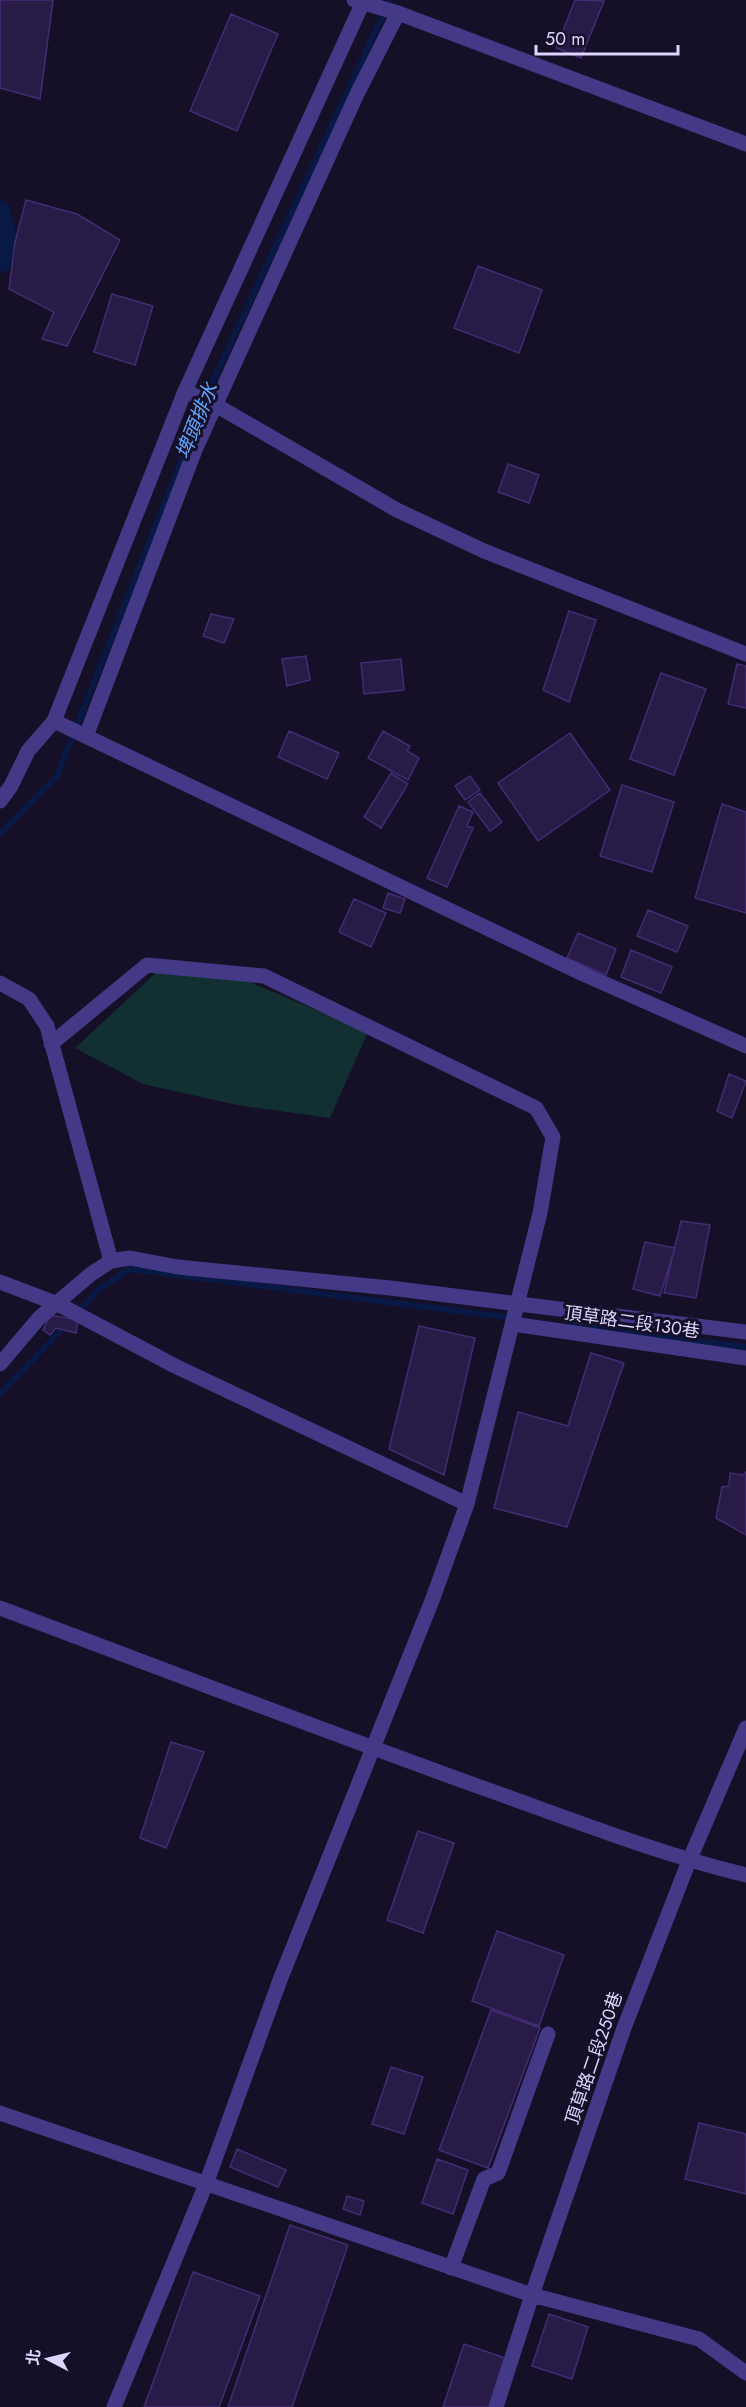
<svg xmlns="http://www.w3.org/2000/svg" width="746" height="2407" viewBox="0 0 746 2407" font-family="Jost,'Noto Sans TC',sans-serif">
	<rect width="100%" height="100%" fill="#150f27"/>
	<path fill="#122f31" d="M160,969L238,977L368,1032L330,1118L237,1105L143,1084L75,1048Z"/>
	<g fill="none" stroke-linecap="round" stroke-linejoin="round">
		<path stroke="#091945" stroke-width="6" d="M0,834L57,776L213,381L390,0
			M78,1312L98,1290L129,1269L513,1318
			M571,1325L746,1347
			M0,1394L67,1324"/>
		<path stroke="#091945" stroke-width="20" d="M0,210L11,252L0,264"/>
	</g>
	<path fill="#281b48" stroke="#422c74" stroke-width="1.5" d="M0,0H53L40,99L0,88Z
		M575,0L604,1L581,58L556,48Z
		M231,14L278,34L237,131L190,111Z
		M26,200L77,214L120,240L67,346L42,339L54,312L9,289L15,242Z
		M478,266L542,290L519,353L454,328Z
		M112,294L153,306L135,365L94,352Z
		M508,464L539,475L529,503L498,492Z
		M569,611L596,620L569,702L543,690Z
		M211,614L234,619L224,643L203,636Z
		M306,656L310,680L287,686L282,659Z
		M401,659L404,690L364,694L361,663Z
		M737,664L746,666V708L728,704Z
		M661,673L706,689L674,775L630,759Z
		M289,731L339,753L327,779L278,757Z
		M383,731L410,746L407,751L419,758L408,780L368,758Z
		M570,733L610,790L538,841L498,783Z
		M391,773L408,784L381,828L364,817Z
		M470,776L480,790L465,800L455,786Z
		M622,785L674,802L652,872L600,856Z
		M480,793L502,822L490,831L468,802Z
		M722,804L746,812V913L695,898Z
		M459,806L473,812L467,826L473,828L447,887L427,878Z
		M388,893L405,899L400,913L383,908Z
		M354,899L386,913L371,947L339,932Z
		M648,910L688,926L677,952L637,936Z
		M578,933L616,949L606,975L567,958Z
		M631,950L672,967L661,993L621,977Z
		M729,1074L746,1081L732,1118L717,1111Z
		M681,1221L710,1225L696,1298L664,1293Z
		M645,1242L675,1248L660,1296L633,1289Z
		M50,1315L78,1320L76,1333L56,1328L50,1335L43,1330Z
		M419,1326L475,1338L444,1475L389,1449Z
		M591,1353L624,1363L567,1527L494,1508L518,1412L568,1426Z
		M746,1472V1535L716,1518L722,1487L729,1486L730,1473L743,1475Z
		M171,1742L204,1752L166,1848L140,1838Z
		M418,1831L454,1843L423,1933L387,1920Z
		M497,1931L564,1955L539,2026L472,2001Z
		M491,2010L540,2028L488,2168L439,2150Z
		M391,2067L423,2077L404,2134L372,2124Z
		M699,2123L746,2134V2194L685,2179Z
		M237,2149L286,2170L278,2187L230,2167Z
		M437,2159L468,2170L453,2214L422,2203Z
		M347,2196L364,2201L360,2215L343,2209Z
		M290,2225L348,2245L292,2407H228Z
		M193,2272L260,2296L219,2407H144Z
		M549,2314L588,2327L572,2379L532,2366Z
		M464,2344L508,2359L492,2407H443Z"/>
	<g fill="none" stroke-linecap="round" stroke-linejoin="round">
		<path stroke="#443986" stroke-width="15" d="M354,0L398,13L746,144
			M185,391L214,404L397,510L484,551L746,654
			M54,721L583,974L746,1046
			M86,736L195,450L357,94L398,13
			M0,801L11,786L28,751L54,721L185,391L364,0
			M0,983L29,999L47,1026L111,1261
			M51,1044L147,965L264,976L536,1108L553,1137L540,1213L467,1504L433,1598L280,1980L206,2184L114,2407
			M0,1282L58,1304L175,1366L467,1504
			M513,1324L746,1358
			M0,1364L39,1318L91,1274L111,1261L130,1258L178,1267L390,1288L746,1332
			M0,1608C160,1668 319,1729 480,1787C568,1818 655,1853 746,1875
			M0,2113L532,2295L699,2339L746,2373
			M451,2268L484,2179L498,2173L548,2034
			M496,2407L532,2295L624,2028L689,1861L746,1728"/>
	</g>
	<g text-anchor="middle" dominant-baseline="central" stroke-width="6" stroke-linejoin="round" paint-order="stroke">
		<g font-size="18" fill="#ded5ff" stroke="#150f27">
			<text transform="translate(632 1322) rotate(8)">頂草路二段130巷</text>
			<text transform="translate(594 2058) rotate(-71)">頂草路二段250巷</text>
		</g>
		<g font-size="20" font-style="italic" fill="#63a7ff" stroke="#150f27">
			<text transform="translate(197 421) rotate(-68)">埤頭排水</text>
		</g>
	</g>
	<g transform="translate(48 2359) rotate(277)" stroke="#150f27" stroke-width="4.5" paint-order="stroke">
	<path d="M0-4.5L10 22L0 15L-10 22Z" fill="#ded5ff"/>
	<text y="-9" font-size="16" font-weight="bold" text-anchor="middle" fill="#ded5ff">北</text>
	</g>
	<path d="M536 45v9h142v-9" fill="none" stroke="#ded5ff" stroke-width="3"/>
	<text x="545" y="45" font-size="18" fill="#ded5ff" stroke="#150f27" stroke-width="4.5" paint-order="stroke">50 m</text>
</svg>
